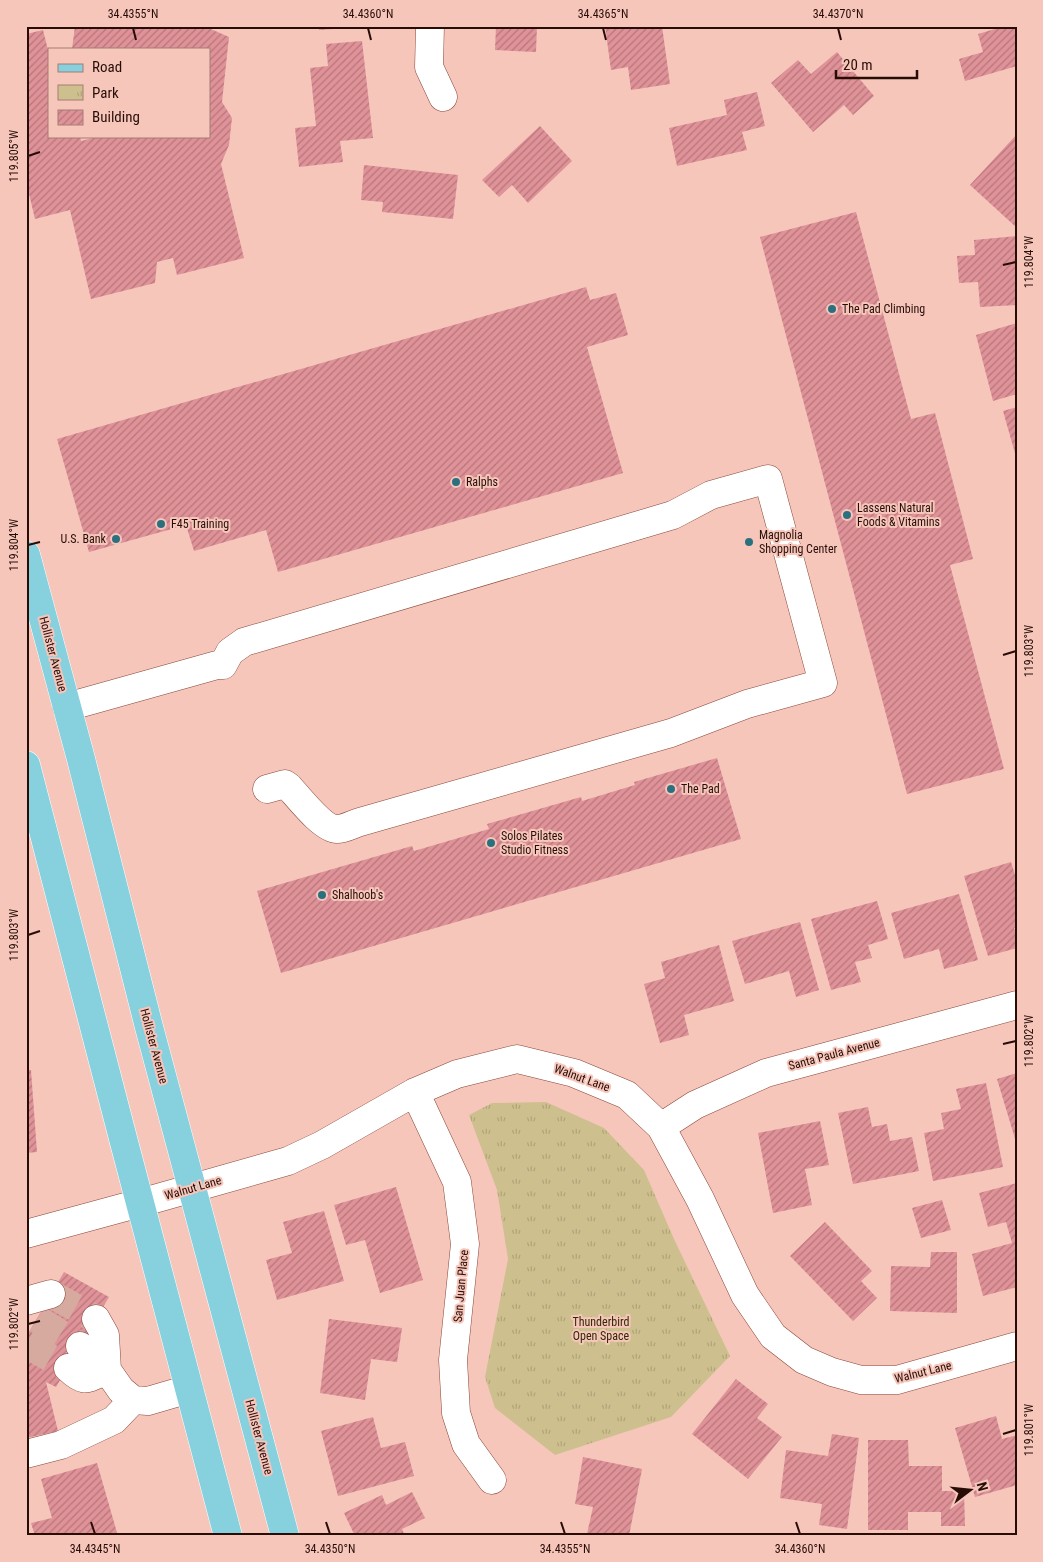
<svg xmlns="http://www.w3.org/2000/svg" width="1043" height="1562" viewBox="0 0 1043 1562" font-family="'Roboto Condensed',sans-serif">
	<defs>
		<pattern id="park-tufts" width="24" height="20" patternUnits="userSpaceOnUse" patternTransform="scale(1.25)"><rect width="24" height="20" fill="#cec08e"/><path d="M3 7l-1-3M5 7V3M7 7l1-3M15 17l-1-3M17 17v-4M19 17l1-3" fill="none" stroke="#b1a479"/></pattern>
		<pattern id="building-hatch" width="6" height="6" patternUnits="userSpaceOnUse" patternTransform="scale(1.25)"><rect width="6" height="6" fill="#e09299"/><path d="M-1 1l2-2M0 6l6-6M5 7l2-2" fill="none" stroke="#b6767b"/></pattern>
	</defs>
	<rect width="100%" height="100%" fill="#f6c6bb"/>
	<path fill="url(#park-tufts)" d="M546,1102L604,1128L644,1170L674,1239L730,1356L671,1417L555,1455L495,1408L485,1377L508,1259L497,1190L469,1115L492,1103Z"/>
	<path fill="url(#building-hatch)" d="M75,26H204L229,37L222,102L232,118L229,145L221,164L244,258L177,275L173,258L157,262L155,283L91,299L70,210L35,219L26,181V34L43,30L49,54V136H80L81,141L101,136H209V49H72Z
		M319,26H347V28L319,30Z
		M496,26H537L536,52L495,50Z
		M605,26H662L670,84L631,90L628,67L611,70Z
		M812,26H842V28L812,29Z
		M1005,26H1017V66L965,81L959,59L983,52L978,34Z
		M362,41L373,138L340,141L343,162L299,167L295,128L316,126L310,68L328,66L326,44Z
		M837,52L874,96L853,115L844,105L813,132L771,83L798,60L811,74Z
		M757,92L765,126L742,132L747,150L677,166L669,128L727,115L724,100Z
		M540,126L572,161L528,203L512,185L499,197L482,180Z
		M1017,134V228L970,185Z
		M364,165L458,175L453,219L382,212L383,202L361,200Z
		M856,212L911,419L935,413L973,559L950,565L1004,769L907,794L760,237Z
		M1017,236V305L980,307L978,282L959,283L957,256L975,255L974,240Z
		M586,287L590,300L616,293L628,335L587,347L623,473L278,572L266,530L194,551L186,525L89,552L57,439Z
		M1017,323V394L993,401L976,335Z
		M1017,407V457H1016L1003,411Z
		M717,758L741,839L281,973L257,891L412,846L414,851L489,829L487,824L581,797L582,801L635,785L634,782Z
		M1011,862L1017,881V927L1014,928L1017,935V948L988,956L964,876Z
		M959,894L978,960L944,969L939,949L904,959L891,913Z
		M877,901L888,939L868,945L872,958L855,962L861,982L831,990L811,919Z
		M800,922L819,990L796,997L789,971L745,984L732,941Z
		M719,945L734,1001L684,1015L689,1035L660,1043L644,984L665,978L661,962Z
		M26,1070H31L37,1152L26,1153Z
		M1017,1073V1142H1016L997,1079Z
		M986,1083L1003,1167L933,1181L924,1133L944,1129L941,1113L961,1109L956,1089Z
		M868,1107L872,1127L887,1124L890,1141L912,1137L919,1171L853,1184L838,1113Z
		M820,1121L829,1165L805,1169L812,1205L773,1213L758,1133Z
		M1017,1183V1287L983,1296L972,1254L1012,1243L1006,1222L988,1227L979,1193Z
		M396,1187L423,1280L380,1293L365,1240L346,1245L334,1205Z
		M942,1200L951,1230L921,1238L912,1208Z
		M324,1211L344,1281L277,1300L266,1260L292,1253L283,1222Z
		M825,1222L872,1271L861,1281L877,1298L853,1321L790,1256Z
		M931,1252H957V1313L890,1311L891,1266L930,1267Z
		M64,1272L109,1297L56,1387L46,1382L58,1431L26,1438V1337Z
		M329,1319L402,1328L397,1362L371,1359L365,1400L320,1393Z
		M736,1379L768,1404L757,1418L782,1437L748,1479L692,1434Z
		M996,1416L1002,1439L1017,1435V1485L975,1497L955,1428Z
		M373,1417L381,1448L405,1442L414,1476L338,1496L321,1431Z
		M832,1434L859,1438L847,1529L819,1525L822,1504L780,1498L786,1450L828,1456Z
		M868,1440H908L909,1466H942V1491H964L965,1526H941V1512H908V1530H868Z
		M583,1457L642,1469L629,1536H598L587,1534L593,1507L575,1504Z
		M97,1463L118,1536H35L31,1523L52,1518L41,1479Z
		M412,1492L425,1518L402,1529L405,1536H355L344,1513L382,1495L386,1505Z"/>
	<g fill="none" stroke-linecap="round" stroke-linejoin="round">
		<path stroke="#d7aaa0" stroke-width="28" stroke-dasharray="28 14" stroke-linecap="butt" d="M51,1294L96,1319
			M37,1319L80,1346
			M26,1344L68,1368"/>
		<defs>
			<path id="minor" d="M430,26L429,67L443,97
				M67,707L217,665H223L230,652L244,642L673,515L711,495L768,479L823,683L747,704L671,733L360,822C353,824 345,829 337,829C323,829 299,798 289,787L285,784L267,789
				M415,1092L457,1182L465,1244L453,1360L456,1413L466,1444L492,1480
				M661,1127L695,1105L766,1073L1017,1005
				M26,1234L140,1203L288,1161L322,1145L415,1092L457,1074L517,1059L574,1073L627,1095L661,1127L700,1199L745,1295L773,1336L804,1360L832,1372L861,1380H897L1017,1346
				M26,1301L51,1294
				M96,1319L105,1335L107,1370L121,1390L133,1400L148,1401L189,1389
				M68,1368C85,1384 86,1379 107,1370L80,1346
				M26,1454L61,1445L114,1420L133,1400"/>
			<path id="major" d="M26,555L81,759L149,1027L285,1536
				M26,765L125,1146L228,1536"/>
		</defs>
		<use href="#minor" stroke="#894637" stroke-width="29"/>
		<use href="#major" stroke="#fff" stroke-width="29"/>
		<use href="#minor" stroke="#fff" stroke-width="28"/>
		<use href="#major" stroke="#87d0de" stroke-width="28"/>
	</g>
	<path fill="none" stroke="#280d07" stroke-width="2" d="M133,28L136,40M368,28L371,40M603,28L606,40M838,28L841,40M28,156L40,152M1003,265L1016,262M28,545L40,542M1003,655L1016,651M28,935L40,931M1003,1044L1016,1041M28,1324L40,1321M1003,1434L1016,1430M91,1522L95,1534M326,1522L330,1534M561,1522L565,1534M796,1522L800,1534"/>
	<g fill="#2b707f" stroke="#f6c6bb" stroke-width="2">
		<circle cx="832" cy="309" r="5"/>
		<circle cx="456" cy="482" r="5"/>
		<circle cx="847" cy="515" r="5"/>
		<circle cx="161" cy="524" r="5"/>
		<circle cx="116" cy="539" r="5"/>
		<circle cx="749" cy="542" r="5"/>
		<circle cx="671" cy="789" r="5"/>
		<circle cx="491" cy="843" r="5"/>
		<circle cx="322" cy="895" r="5"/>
	</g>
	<g text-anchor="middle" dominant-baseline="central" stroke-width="4" stroke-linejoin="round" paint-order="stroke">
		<g font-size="12" fill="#280d07" stroke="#f6c6bb" text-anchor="start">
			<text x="842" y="309">The Pad Climbing</text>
			<text x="466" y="482">Ralphs</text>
			<text x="857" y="508">Lassens Natural<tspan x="857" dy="14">Foods &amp; Vitamins</tspan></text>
			<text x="171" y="524">F45 Training</text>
			<text x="759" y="535">Magnolia<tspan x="759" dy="14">Shopping Center</tspan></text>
			<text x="106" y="539" text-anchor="end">U.S. Bank</text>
			<text x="681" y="789">The Pad</text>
			<text x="501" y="836">Solos Pilates<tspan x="501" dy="14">Studio Fitness</tspan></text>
			<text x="332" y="895">Shalhoob's</text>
		</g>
		<g font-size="12" fill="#280d07" stroke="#f6c6bb">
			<text transform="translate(53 654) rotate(75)">Hollister Avenue</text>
			<text transform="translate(154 1046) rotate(75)">Hollister Avenue</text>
			<text transform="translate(834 1054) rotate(-15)">Santa Paula Avenue</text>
			<text transform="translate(582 1078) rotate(20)">Walnut Lane</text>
			<text transform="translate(193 1188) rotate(-16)">Walnut Lane</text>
			<text transform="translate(461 1286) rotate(-85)">San Juan Place</text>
			<text transform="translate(923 1372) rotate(-14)">Walnut Lane</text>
			<text transform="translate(259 1437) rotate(75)">Hollister Avenue</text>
		</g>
		<g font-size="12" fill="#322905" stroke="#f6c6bb">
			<text x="601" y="1322">Thunderbird<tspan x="601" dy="14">Open Space</tspan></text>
		</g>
	</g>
	<rect width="1043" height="1562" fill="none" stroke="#f6c6bb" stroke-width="55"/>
	<rect x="48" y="48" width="162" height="90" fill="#f6c6bb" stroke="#a47c73"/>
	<rect x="58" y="64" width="25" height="8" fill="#87d0de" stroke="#a47c73"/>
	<text x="92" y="72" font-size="15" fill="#280d07">Road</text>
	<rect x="58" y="85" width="25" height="15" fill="url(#park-tufts)" stroke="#a47c73"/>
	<text x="92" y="98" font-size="15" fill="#280d07">Park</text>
	<rect x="58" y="110" width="25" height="15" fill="url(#building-hatch)" stroke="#a47c73"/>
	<text x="92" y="122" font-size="15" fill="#280d07">Building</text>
	<g transform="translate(970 1490) rotate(74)" stroke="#f6c6bb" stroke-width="4" paint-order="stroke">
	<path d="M0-4L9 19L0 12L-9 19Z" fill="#280d07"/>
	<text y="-8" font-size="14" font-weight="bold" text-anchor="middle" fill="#280d07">N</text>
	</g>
	<path d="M836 70v8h81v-8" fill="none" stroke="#280d07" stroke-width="2.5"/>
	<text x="843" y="70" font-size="15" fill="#280d07" stroke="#f6c6bb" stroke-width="4" paint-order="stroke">20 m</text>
	<rect x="28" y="28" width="988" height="1506" fill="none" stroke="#280d07" stroke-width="2"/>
	<g font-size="12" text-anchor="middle" fill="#280d07">
		<text x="133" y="18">34.4355°N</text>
		<text x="368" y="18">34.4360°N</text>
		<text x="603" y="18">34.4365°N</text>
		<text x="838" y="18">34.4370°N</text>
		<text transform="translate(14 156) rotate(-90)" y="4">119.805°W</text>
		<text transform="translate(1029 262) rotate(-90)" y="4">119.804°W</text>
		<text transform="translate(14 545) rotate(-90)" y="4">119.804°W</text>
		<text transform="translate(1029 651) rotate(-90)" y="4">119.803°W</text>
		<text transform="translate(14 935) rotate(-90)" y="4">119.803°W</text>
		<text transform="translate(1029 1041) rotate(-90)" y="4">119.802°W</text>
		<text transform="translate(14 1324) rotate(-90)" y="4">119.802°W</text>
		<text transform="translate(1029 1430) rotate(-90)" y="4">119.801°W</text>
		<text x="95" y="1553">34.4345°N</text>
		<text x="330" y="1553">34.4350°N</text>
		<text x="565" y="1553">34.4355°N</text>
		<text x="800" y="1553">34.4360°N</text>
	</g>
</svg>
